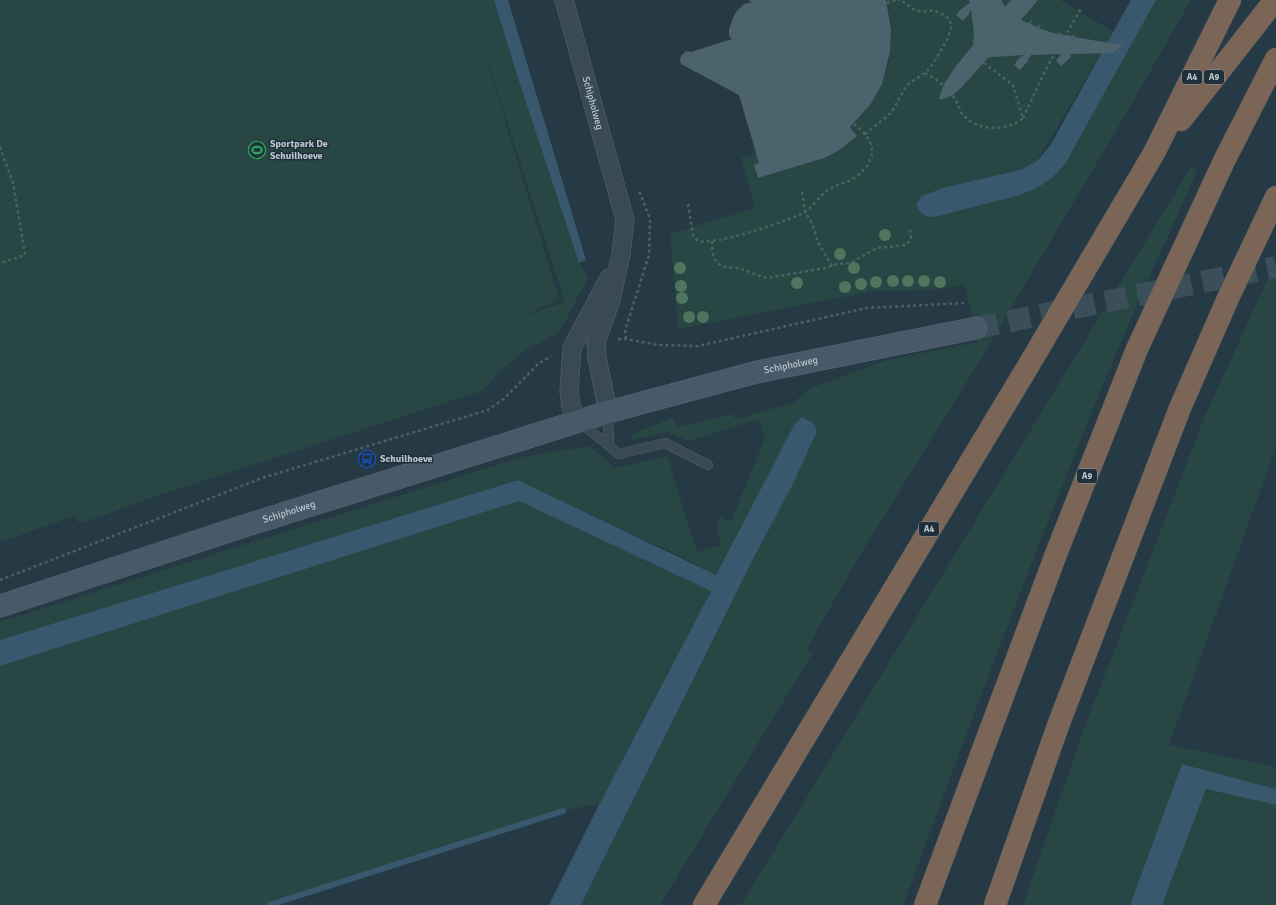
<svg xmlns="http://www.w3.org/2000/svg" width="1276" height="905" viewBox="0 0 1276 905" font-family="Signika,sans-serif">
	<rect width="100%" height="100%" fill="#253a45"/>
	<path fill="#284643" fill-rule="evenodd" d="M0,0H494L516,72L579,263L588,278L560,331L549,338L524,351L502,369L482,391L150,498L80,524L74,516L0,542ZM479,35L565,302L519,318L559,299Z
		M886,0H1060L1114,32L1037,161L1020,170L946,187L927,217H934L1017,196L1066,163L1080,135L1156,0H1191L1124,117L982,357L857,560L806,650L812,654L660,905H581L754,557L793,484L802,417L794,425L716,575L679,556L518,480L0,640V622L522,457L589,446L615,468L667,456L697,552L721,545L716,528L720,517L731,522L765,438L759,419L689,441L667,432L632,440L630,435L674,417L677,427L733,414L735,419L793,403L809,389L887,360L978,342L965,285L933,290L874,291L678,329L670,234L755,208L741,158L849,129C885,92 900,51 886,0Z
		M1191,167L1197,171C1171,230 1143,289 1118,349C1041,532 972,719 903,905H741Z
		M1276,261V447L1169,745L1276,767V789L1183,764L1130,905H1023L1082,734L1205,416Z
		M519,501L711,590L600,803L563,811L269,905H0V666Z
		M1206,789L1276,805V905H1162Z"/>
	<path fill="#38596d" d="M494,0H508L586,260L579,263L516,72Z
		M1131,0H1156L1081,135L1066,163L1053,177L1037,188L1017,196L934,217C924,217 919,213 916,204L922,196L946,187L1020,170L1037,161L1050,146Z
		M802,417L813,423L817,431L793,484L754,557L581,905H549L600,803L711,591L519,501L0,666V640L518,480L716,575L794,425Z
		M1182,764L1276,789V805L1206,789L1162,905H1130Z"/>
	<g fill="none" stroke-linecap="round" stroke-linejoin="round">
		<path stroke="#38596d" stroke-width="6" d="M269,905L563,811"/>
	</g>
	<path fill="#4c626d" d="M748,0H886L891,29L890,52L882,84L870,105L850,127L857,136L838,151L824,158L758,178L754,165L759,163L739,95L681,64L680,60L681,56L686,51L691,52L732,39L729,36V29L733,18L736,12L744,4L752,2Z
		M969,0H1001L1005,7L1011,0H1038L1021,20L1028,23L1033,19L1030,24L1037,27L1041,24L1039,28L1050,32L1057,34L1062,30L1059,34L1072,36L1076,33L1074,37L1116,44H1124L1113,53L1071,54L1070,58L1061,66L1056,61L1061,54L1031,55L1028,59L1029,60L1028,61L1020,70L1014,65L1020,57L1025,55L993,57L988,58L961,88L951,96L941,100L939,99L940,95L944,84L956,66L973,45L974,34L971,9L969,14L963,21L956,15L961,9L970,3Z"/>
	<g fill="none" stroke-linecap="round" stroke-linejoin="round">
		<path stroke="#3b4f5a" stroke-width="22" stroke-dasharray="22 11" stroke-linecap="butt" d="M976,328L1276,267"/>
		<defs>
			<path id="lane" d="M608,412L609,446
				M581,423L619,454L665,443L708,465"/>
			<g id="street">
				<path id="s1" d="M564,0L625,220L621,254L611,300L596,342L597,358L608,412"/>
				<path d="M579,421L571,407L569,391L572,348L609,278"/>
			</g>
			<g id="secondary">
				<path id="s2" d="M0,606L241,527L608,412L757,372L976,328"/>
			</g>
			<path id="highway" d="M1181,120L1275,0
				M704,905L1024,373L1154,153L1230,0
				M925,905L1056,554L1137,349L1224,161L1276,59
				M995,905L1059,723L1180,408L1229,296L1276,197"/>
		</defs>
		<use href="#lane" stroke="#596872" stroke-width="10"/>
		<use href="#street" stroke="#596872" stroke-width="19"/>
		<use href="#secondary" stroke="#596872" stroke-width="23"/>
		<use href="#highway" stroke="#45555f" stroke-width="23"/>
		<path stroke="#486361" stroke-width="2.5" stroke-dasharray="3 3" stroke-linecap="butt" d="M887,3L896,0
			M925,73C938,80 949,88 956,101C959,106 960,112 963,115C977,131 1008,132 1023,118L1013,85L984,63
			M1023,118L1048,65L1082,7
			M865,134L891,113L907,85L925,73L933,64L947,40L951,29L950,20C946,16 940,12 934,11C927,10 921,13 915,10C909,7 905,1 898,0
			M0,147L13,183L25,255L0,263
			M802,192L805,212L811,221L818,242L832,266
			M688,204L693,236C695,237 697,241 700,241C713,246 792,220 805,212C814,206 820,195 829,189C835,185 842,184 849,181C863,174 877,159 870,142C867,135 860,129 854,124
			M712,241C712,252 713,265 726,267C731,268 737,267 742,269C750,272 758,276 767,278L826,268L838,264L850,263L877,248L906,245L911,238L910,230
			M618,339H626L658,345L698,346L866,308L966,303
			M626,339L625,331L649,255L650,219L640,193L639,192
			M0,580L265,477L488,410L505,398L538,364L551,356"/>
		<use href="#lane" stroke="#3a4a54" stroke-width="9"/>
		<use href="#street" stroke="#3a4a54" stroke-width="18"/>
		<use href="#secondary" stroke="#485a68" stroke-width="22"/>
		<use href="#highway" stroke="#7b6557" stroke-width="22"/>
	</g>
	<g fill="#50755f">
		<circle cx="885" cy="235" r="6"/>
		<circle cx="840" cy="254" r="6"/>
		<circle cx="680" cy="268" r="6"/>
		<circle cx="854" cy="268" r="6"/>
		<circle cx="893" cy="281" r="6"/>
		<circle cx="908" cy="281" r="6"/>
		<circle cx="924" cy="281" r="6"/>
		<circle cx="876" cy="282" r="6"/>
		<circle cx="940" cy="282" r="6"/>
		<circle cx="797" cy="283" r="6"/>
		<circle cx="861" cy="284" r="6"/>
		<circle cx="681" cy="286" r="6"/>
		<circle cx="845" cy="287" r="6"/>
		<circle cx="682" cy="298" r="6"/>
		<circle cx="689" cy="317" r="6"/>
		<circle cx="703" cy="317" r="6"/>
	</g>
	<defs>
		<symbol id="stadium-ring" viewBox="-11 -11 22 22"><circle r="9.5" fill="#1f303a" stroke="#2e9e5b" stroke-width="1.5"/><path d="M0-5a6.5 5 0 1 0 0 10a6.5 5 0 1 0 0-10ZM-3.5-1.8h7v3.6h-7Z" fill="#2e9e5b"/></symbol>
		<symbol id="bus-ring" viewBox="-11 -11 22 22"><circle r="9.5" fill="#1f303a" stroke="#1a4fb4" stroke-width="1.5"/><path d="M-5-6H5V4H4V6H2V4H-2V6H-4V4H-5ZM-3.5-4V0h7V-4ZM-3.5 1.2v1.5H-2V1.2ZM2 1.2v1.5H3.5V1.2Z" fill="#1a4fb4"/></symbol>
	</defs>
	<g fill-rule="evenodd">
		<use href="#stadium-ring" x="247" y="140" width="20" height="20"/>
		<use href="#bus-ring" x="357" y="449" width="20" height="20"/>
	</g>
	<g text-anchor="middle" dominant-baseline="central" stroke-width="3" stroke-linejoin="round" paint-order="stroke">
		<g fill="#1f303a" stroke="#8a98a2" stroke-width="1">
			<rect x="1182" y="70" width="20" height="14" rx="3"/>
			<rect x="1204" y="70" width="20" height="14" rx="3"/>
			<rect x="1077" y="469" width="20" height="14" rx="3"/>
			<rect x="919" y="522" width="20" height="14" rx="3"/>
		</g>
		<g font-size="9" font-weight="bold" fill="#b8c5ce">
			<text x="1192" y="77">A4</text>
			<text x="1214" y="77">A9</text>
			<text x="1087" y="476">A9</text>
			<text x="929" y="529">A4</text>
		</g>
		<g font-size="10" fill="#b8c5ce" stroke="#1f303a">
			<text stroke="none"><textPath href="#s1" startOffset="107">Schipholweg</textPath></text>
			<text stroke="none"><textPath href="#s2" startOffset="827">Schipholweg</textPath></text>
			<text stroke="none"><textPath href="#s2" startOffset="304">Schipholweg</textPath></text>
		</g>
		<g font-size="10" font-weight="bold" fill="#b8c5ce" stroke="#1f303a" text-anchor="start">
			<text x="270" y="144">Sportpark De<tspan x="270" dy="12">Schuilhoeve</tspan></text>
			<text x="380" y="459">Schuilhoeve</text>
		</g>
	</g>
</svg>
